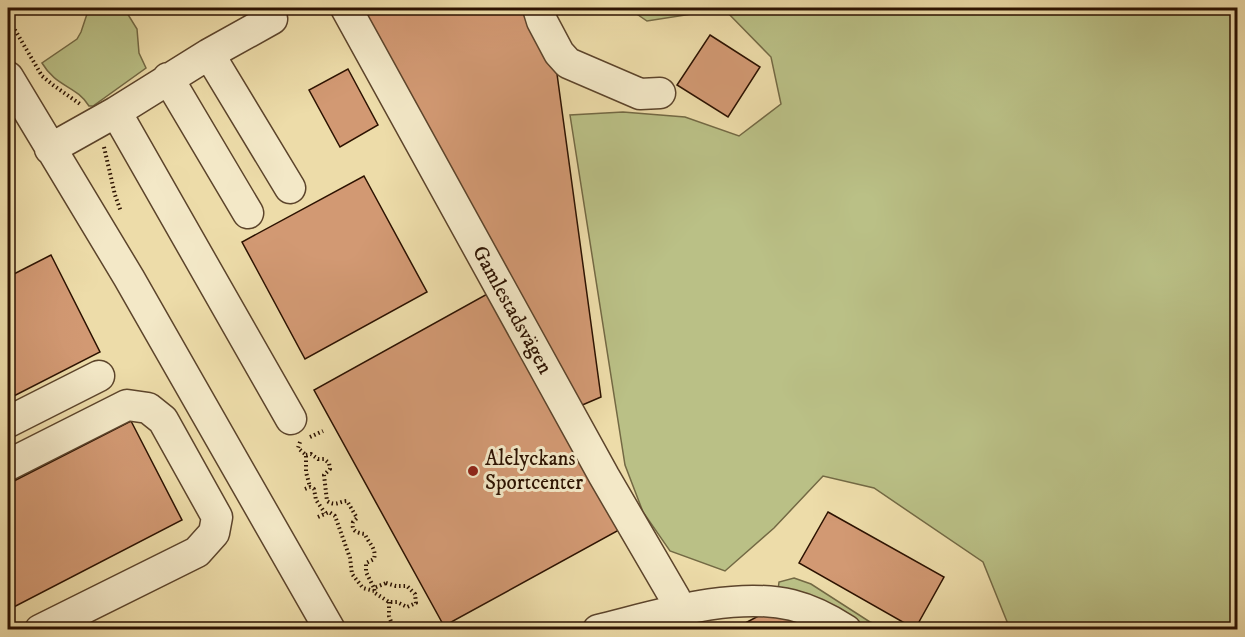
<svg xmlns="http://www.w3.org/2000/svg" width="1245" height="637" viewBox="0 0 1245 637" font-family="'IM FELL DW Pica',serif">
	<rect width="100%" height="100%" fill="#eddca9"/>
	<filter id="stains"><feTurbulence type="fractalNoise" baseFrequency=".00333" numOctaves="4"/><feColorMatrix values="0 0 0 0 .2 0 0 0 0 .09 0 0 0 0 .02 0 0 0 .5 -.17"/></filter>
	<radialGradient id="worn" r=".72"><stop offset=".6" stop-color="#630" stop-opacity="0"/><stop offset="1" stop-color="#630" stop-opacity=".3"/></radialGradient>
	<path fill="#bac086" stroke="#736944" stroke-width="1.5" d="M89,8H124L137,29L139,53L146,68L93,106H89C77,86 56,87 42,63L77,39L81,32Z
		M628,8H1237V629H1010L983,562L874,488L823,476L774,528L725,571L670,551L643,512L625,465L570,115L623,112L685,117L739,136L781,104L771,57L724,9L647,21Z
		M794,578L811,584L870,622L889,629H853L778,590L779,582Z"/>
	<path fill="#d29973" stroke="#2c1201" stroke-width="1.5" d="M362,8H526L557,74L601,397L580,406Z
		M710,35L760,67L728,117L677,85Z
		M348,69L378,125L340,147L309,90Z
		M364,176L427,292L305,359L242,242Z
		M51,255L100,352L8,399V277Z
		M489,293L619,530L444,626L314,390Z
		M131,421L182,520L8,610V484Z
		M828,512L944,577L915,629L799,563Z
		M768,611L825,630H732Z"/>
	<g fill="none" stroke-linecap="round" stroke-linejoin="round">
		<defs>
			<path id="minor" d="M346,8L604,476L675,598L679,611
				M538,8L542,21L559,53L568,63L640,94L660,93
				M209,54L290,188
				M8,77L129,278L330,630
				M168,78L248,213
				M116,112L291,419
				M50,149L116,112L209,54L272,19L265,8
				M8,422L99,376
				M8,465L127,405L148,408L163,420L217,517L214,533L197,552L40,630
				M598,630C656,616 732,591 792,605C812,610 829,619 846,630"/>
		</defs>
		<use href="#minor" stroke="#5c442b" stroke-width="33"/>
		<path stroke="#2c1201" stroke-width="4" stroke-dasharray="1.5 3" stroke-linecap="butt" d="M8,18L42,76L53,85L80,104
			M104,147L115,195L121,212
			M310,437L323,431
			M300,442L298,448L306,455V472L310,487
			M306,455L311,454L318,459H324L329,463L330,469L324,475L327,501C336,507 339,501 347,501L357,518L353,522C351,531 357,533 365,534C368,543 377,548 374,559L366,563V572L374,588
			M305,489L310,487L314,489L316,500L325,513
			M318,517L329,512L335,516L350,558L352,574L363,588L374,591
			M386,583L396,586H407L415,594L416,603L407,607L397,602H389L375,593L374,588Z
			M389,602V616L394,630"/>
		<use href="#minor" stroke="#f3e8c7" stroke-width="30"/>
	</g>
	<circle fill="#8f2418" stroke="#f3e8c7" stroke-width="2" cx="473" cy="471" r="6"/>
	<g text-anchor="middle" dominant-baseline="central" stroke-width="6" stroke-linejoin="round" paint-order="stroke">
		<g font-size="21" fill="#2c1201" stroke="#f3e8c7">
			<text transform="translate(512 310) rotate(61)">Gamlestadsvägen</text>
		</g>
		<g font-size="21" fill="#2c1201" stroke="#f3e8c7" text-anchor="start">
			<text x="485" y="459">Alelyckans<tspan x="485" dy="24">Sportcenter</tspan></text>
		</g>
	</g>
	<rect width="1245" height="637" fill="none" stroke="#eddca9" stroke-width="30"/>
	<rect x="9" y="9" width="1227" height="619" fill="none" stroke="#2c1201" stroke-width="3"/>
	<rect x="15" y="15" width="1215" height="607" fill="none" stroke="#2c1201" stroke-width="1.5"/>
	<rect width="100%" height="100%" filter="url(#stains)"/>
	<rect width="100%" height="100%" fill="url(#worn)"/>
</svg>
